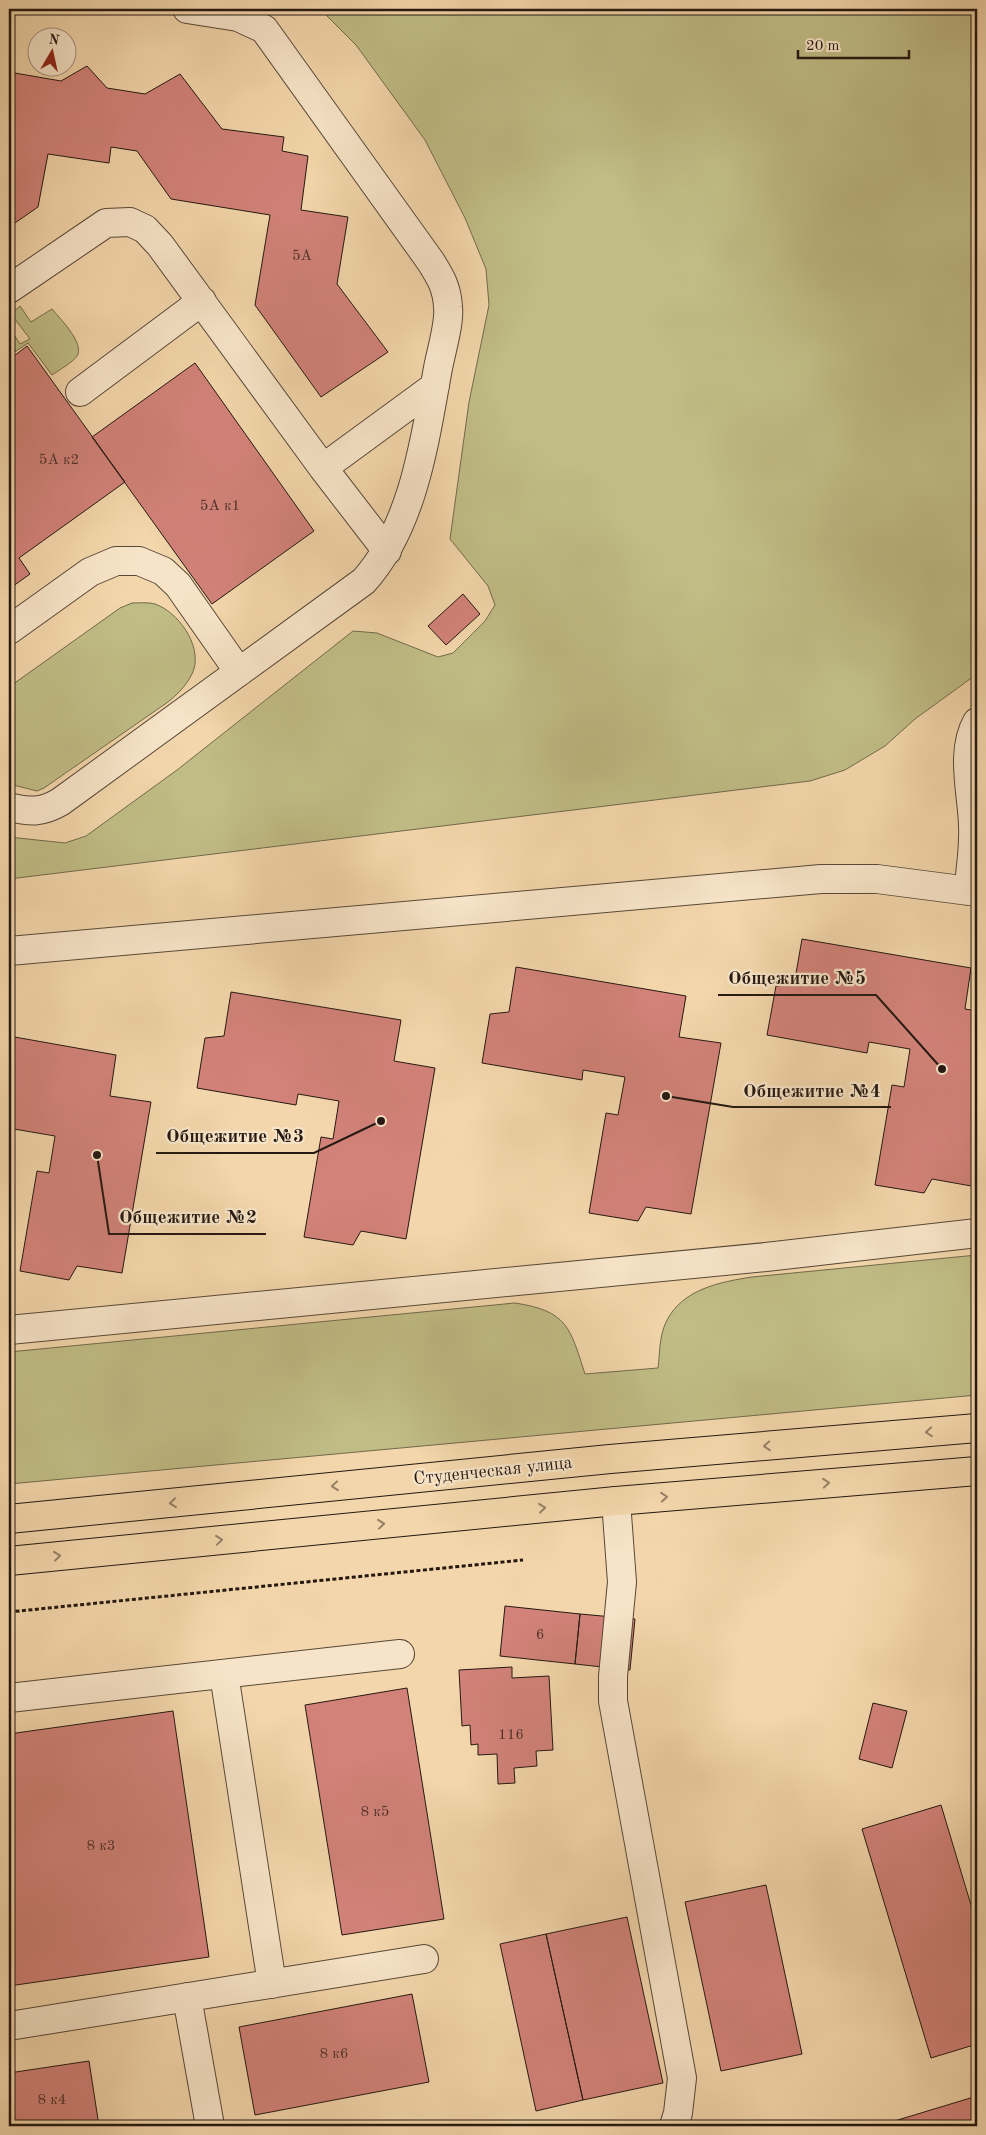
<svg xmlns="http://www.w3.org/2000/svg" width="986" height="2135" viewBox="0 0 986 2135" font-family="'Old Standard TT',serif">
	<rect width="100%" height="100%" fill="#f3d6ab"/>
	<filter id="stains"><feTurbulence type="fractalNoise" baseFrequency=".004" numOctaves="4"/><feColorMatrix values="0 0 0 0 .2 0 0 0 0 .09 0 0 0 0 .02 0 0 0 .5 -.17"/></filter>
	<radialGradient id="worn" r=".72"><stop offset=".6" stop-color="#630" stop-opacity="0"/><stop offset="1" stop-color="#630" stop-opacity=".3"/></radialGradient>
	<path fill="#c0bc85" stroke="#726a4b" d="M320,9H977V674L915,719L885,746L845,770L810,781L9,879V837L65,843L86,836L177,770L353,631L377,633L438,657L453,653L485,621L495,605L488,586L450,539L469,402L489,305L486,269L465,218L425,140L356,45Z
		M20,306L31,322L52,309C60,319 85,343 77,356C72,363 59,370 52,375L28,343L9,356V327L20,344L30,339L11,314Z
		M132,603C140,603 148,602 155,604C178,612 201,644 194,669C189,683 179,693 168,702L44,788L37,791L9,784V687L120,608Z
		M977,1255V1395L9,1484V1352L515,1303C568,1311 570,1328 585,1374L658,1368C660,1353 659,1337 666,1322C682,1289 720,1282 752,1277Z"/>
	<path fill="#d28279" stroke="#251811" d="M87,66L107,88L145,94L180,74L222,129L284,137L282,151L308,156L301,210L348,217L337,284L388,352L321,397L255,305L270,215L171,199L137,151L111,147L109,163L48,154L38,207L9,227V72L61,81Z
		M27,346L125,482L19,558L30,574L9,589V360Z
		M195,363L314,531L212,604L92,437Z
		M463,594L480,614L446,645L428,626Z
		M802,939L971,968L965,1009L977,1011V1187L932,1179L924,1193L875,1185L892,1085L904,1087L910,1049L869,1042L867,1053L767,1035L776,986L794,985Z
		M516,967L686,996L679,1037L721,1043L691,1214L646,1207L638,1221L589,1213L606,1113L618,1115L625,1077L583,1070L582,1080L482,1063L490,1014L509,1012Z
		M231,992L401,1020L394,1061L435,1068L406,1239L361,1231L353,1245L304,1237L321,1137L333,1139L339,1101L298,1094L296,1105L197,1088L205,1038L224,1036Z
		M9,1036L116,1055L110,1096L151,1102L122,1273L77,1266L69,1280L20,1271L37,1171L49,1173L55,1136L14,1129L12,1139L9,1138Z
		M505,1606L580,1614L575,1664L500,1656Z
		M580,1614L635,1619L630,1670L575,1664Z
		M512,1667V1678L549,1676L553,1750L536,1751L537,1766L514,1768L515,1783L498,1784L497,1754L478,1755V1744L471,1745L470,1725L462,1726L459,1670Z
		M407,1688L444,1919L342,1935L305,1705Z
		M873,1703L907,1711L892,1768L859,1759Z
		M173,1711L209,1957L9,1986V1734Z
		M941,1805L977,1925V2044L931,2058L862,1829Z
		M766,1885L802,2054L721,2071L685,1902Z
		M627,1917L663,2083L583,2100L546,1934Z
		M546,1934L583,2100L536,2111L500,1944Z
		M412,1994L429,2082L255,2115L239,2027Z
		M89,2061L99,2126H9V2073Z
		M977,2096V2126H878Z"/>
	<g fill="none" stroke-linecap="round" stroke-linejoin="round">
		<defs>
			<path id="minor" d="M9,289L106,223L130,222L145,229L160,245L323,468L387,551
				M80,392L202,301
				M323,468L435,386
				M9,630L90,572L116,561H139L163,571L178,585L239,672
				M9,807C30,812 41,813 60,802L364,581C414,525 425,439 438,368C441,352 450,322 448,307C447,288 441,278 431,262L264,29L238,17L187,9
				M968,891C971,869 974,847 973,825C972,792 960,752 977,722
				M9,951L821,879H877L977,892
				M9,1330L766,1257L977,1233
				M616,1501L622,1582L613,1676V1701L682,2078L678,2113L674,2126
				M224,1674L272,1984
				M9,1698L400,1654
				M187,1997L210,2126
				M9,2026L424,1959"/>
			<path id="major" d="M9,1519L610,1459L977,1428
				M9,1561L616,1501L977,1471"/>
		</defs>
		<use href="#minor" stroke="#584838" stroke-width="30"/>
		<use href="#major" stroke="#251811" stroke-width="30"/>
		<path stroke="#251811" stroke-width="3" stroke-dasharray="4 2.5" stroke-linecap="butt" d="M9,1612L523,1560"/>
		<use href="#minor" stroke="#f7e4c8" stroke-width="28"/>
		<use href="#major" stroke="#f3d6ab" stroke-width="28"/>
	</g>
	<defs><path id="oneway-chevron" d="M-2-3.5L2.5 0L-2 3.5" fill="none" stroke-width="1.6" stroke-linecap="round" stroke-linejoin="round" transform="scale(1.25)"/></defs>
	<g stroke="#968066">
		<use href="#oneway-chevron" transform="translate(929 1432) rotate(175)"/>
		<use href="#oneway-chevron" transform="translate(767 1446) rotate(175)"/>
		<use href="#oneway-chevron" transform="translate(826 1483) rotate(-5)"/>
		<use href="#oneway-chevron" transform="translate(335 1486) rotate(174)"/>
		<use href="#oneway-chevron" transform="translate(664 1497) rotate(-5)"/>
		<use href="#oneway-chevron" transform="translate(173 1503) rotate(174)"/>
		<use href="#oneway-chevron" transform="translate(542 1508) rotate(-6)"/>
		<use href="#oneway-chevron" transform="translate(381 1524) rotate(-6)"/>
		<use href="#oneway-chevron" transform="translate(219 1540) rotate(-6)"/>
		<use href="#oneway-chevron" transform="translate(57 1556) rotate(-6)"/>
	</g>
	<g text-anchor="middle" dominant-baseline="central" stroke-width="4.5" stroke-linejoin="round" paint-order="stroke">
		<g font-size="15" fill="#50322b">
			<text x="302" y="256">5А</text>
			<text x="59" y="460">5А к2</text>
			<text x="220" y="506">5А к1</text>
			<text x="540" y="1635">6</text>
			<text x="511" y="1735">116</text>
			<text x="375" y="1812">8 к5</text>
			<text x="101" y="1846">8 к3</text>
			<text x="334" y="2054">8 к6</text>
			<text x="52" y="2100">8 к4</text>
		</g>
		<g font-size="18" fill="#251811" stroke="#f7e4c8">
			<text transform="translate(493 1471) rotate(-6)">Студенческая улица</text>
		</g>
	</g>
	<path fill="none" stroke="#251811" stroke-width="2" d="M942 1069L876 995H718M666 1096L733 1107H891M381 1121L314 1153H156M97 1155L109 1234H266"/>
	<g fill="#251811" stroke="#f7e4c8" stroke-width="2">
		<circle cx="942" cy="1069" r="5"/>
		<circle cx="666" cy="1096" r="5"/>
		<circle cx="381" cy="1121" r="5"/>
		<circle cx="97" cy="1155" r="5"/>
	</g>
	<g font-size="19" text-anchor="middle" font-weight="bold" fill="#251811" stroke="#f7e4c8" stroke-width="4.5" stroke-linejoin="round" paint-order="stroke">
		<text x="797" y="984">Общежитие №5</text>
		<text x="812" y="1097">Общежитие №4</text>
		<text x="235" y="1142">Общежитие №3</text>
		<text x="188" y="1223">Общежитие №2</text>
	</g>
	<rect width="986" height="2135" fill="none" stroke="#f3d6ab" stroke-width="30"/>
	<rect x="10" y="10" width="966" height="2115" fill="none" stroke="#251811" stroke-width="2.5"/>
	<rect x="15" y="15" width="956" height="2105" fill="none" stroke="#251811"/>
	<g transform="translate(52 52) rotate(9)"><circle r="24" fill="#f7e4c8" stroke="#a3927f"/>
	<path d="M0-4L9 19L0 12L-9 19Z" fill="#8f2418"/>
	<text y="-8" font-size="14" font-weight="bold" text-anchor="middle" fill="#251811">N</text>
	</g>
	<path d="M798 50v8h111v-8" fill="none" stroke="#251811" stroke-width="2.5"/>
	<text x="806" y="50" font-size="15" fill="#251811" stroke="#f7e4c8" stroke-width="4" paint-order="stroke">20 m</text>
	<rect width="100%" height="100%" filter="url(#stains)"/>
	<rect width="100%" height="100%" fill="url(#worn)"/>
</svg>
